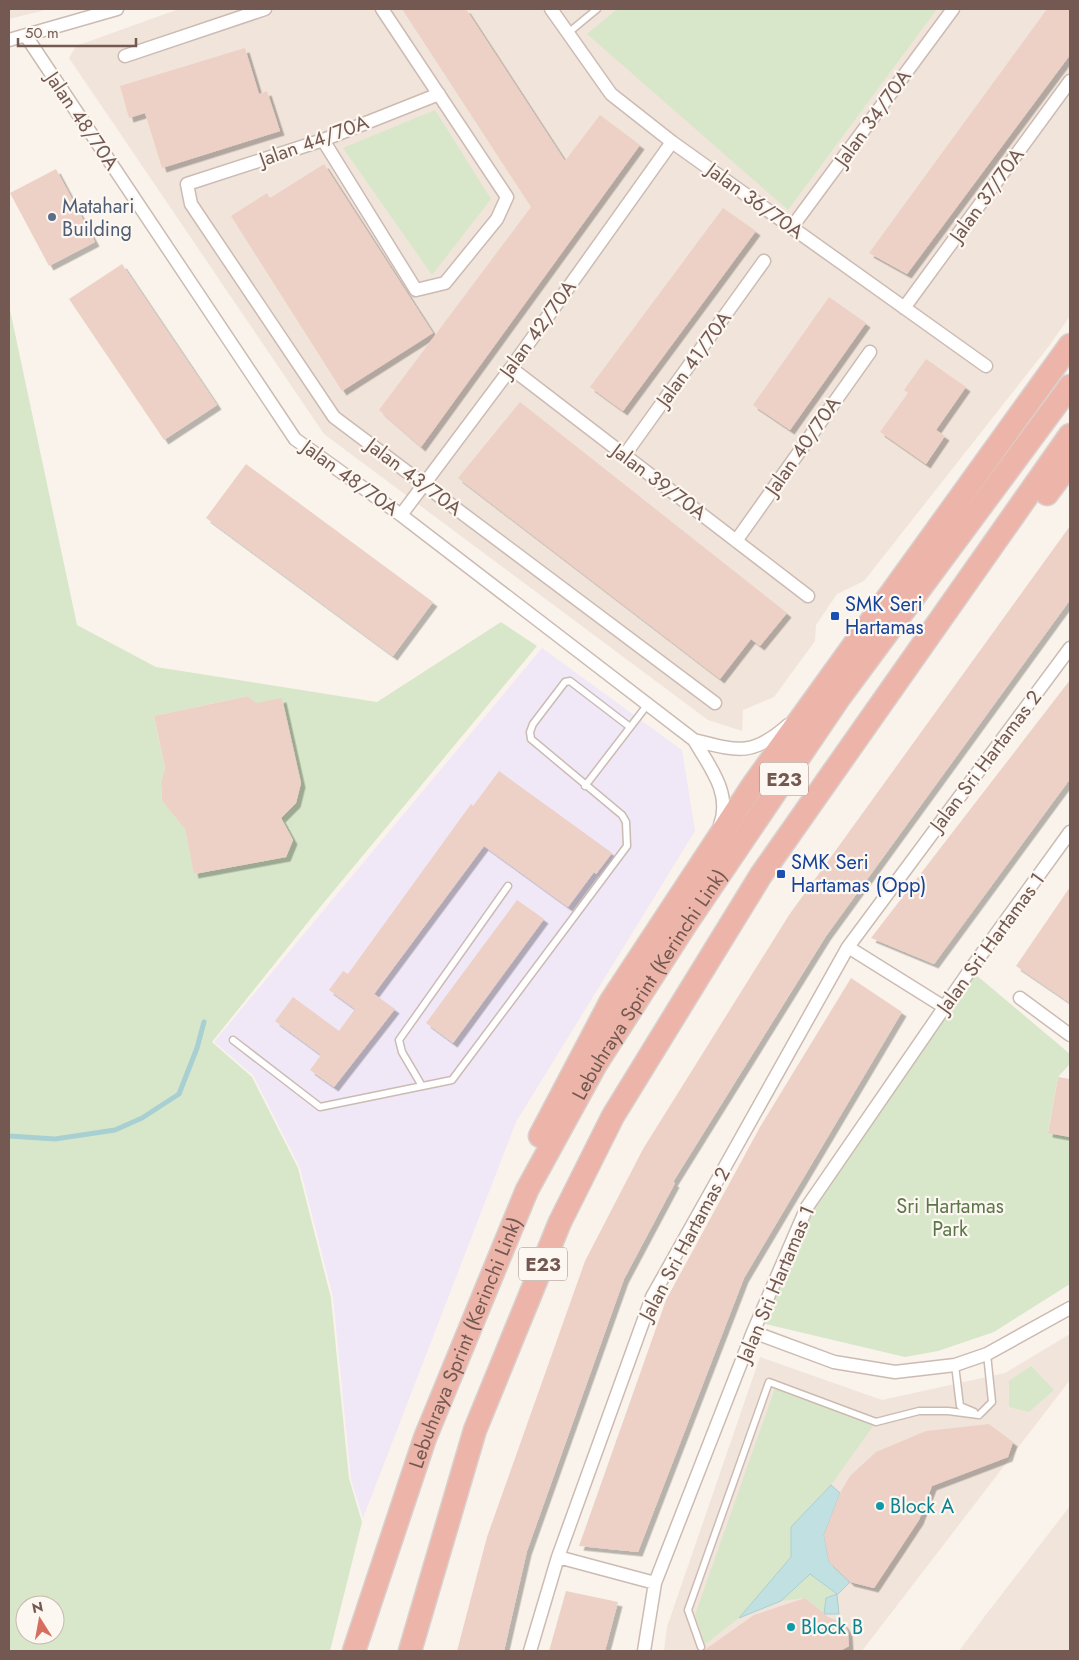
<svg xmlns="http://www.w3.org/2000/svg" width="1079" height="1660" viewBox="0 0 1079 1660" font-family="Jost,sans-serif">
	<defs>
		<filter id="shadow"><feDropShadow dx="4.5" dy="4.5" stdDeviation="0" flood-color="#0004"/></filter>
	</defs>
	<rect width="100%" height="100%" fill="#faf3eb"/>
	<path fill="#f1e4da" d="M9,9H49L9,19Z
		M179,9H1070V316L1049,346L864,581L837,594L816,625L815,641L774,697L743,710L742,731L708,720L324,434L69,58L76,46Z
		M1070,1334V1380L862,1651H664L667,1627L760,1357L882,1400L1005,1373Z
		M1070,1506V1651H959L985,1616Z"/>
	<path fill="#f0e7f7" d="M542,648L682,750L695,831L516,1122L363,1518L351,1480L333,1297L300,1168L253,1075L214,1042Z"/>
	<path fill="#d8e7ca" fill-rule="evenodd" d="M617,9H937L788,210L587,34Z
		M435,110L491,199L432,275L343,148Z
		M9,305L77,625L156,667L377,702L501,622L537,646L321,906L212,1042L252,1077L298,1168L331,1298L349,1478L362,1522L330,1651H9ZM248,696L256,703L301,783L296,803L281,818L293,840L286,857L195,874L185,829L162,801L161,782L165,768L154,716ZM25,1605H55V1635H25Z
		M975,974L1070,1054V1064L1058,1077L1048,1132L1070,1137V1284L994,1332L938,1351L905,1357L761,1323L810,1208Z
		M1031,1366L1054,1390L1029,1412L1009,1407V1381Z
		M775,1388L876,1422L831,1485L791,1527V1557L739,1618L705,1644L695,1615Z
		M810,1574L837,1595L826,1598L824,1614L805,1598L781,1601Z"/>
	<path fill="#c1e0e2" stroke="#a8d0d3" d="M831,1485L840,1493L824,1535L829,1562L850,1582L837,1595L839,1614H824L826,1598L837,1594L810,1574L781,1601L739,1618L791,1557V1527Z"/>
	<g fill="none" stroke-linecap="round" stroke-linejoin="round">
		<path stroke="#a8d0d3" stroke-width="5" d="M9,1136L55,1139L115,1130L142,1118L179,1094L197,1048L204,1022"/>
	</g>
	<path fill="#edd1c6" filter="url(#shadow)" d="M402,9H466L565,161L600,115L640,145L421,447L379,410L531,207Z
		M1047,9H1070V55L907,274L869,253Z
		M245,48L259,94L267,91L280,131L162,168L145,113L129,118L120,86Z
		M324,164L433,333L342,391L231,216L267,193L270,198Z
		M56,169L95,242L49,266L10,193Z
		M723,208L756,231L623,411L590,387Z
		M122,264L217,405L164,440L69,299Z
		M829,297L866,323L790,430L753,405Z
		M926,359L966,387L936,430L945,436L926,464L880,432L908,393L904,390Z
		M520,402L787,613L760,646L751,639L720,679L458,478Z
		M246,464L433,602L393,656L206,518Z
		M1070,526V600L826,936L673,1182L675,1183L624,1279L527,1551L504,1651H457L487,1537L585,1261L643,1149L789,915Z
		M1070,680V779L934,964L871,938Z
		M248,696L256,703L282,698L301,783L296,803L281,818L293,840L286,857L194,874L185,829L162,801L161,782L165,768L154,716Z
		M499,771L612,853L596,874L594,872L568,907L484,846L374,994L395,1009L334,1087L310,1070L321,1055L275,1021L293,997L339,1031L355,1009L329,990L343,971L348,974L471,804L473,806Z
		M1070,887V1003L1016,966Z
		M517,900L544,919L453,1043L426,1023Z
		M851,978L902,1012L744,1278L638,1552L579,1546L666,1300L760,1127Z
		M1058,1077L1070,1079V1137L1048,1133Z
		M989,1424L1013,1442L1008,1457L932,1486L919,1520L874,1588L850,1582L829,1562L824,1535L840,1493L850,1476L876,1452L926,1431Z
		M566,1591L618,1602L605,1651H549Z
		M805,1598L828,1617L843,1623L848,1631L849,1646L840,1651H703L754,1615Z"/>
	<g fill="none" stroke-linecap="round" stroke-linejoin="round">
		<defs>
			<path id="service" d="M568,33L597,9
				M585,786L648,704
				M233,1040L320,1107L452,1080L627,846L626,822L622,815L531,739L530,732L533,724L565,682L570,681L630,727
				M422,1086L402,1052L399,1040L508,886
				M955,1365L960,1406L974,1412
				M979,1415L992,1402L987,1354
				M701,1647L688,1610L769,1382L876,1422L919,1411H948L979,1415"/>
			<path id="minor" d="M551,9L611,94L672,142L986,366
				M26,36L295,439L401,515L694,740C709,766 732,793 720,825
				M9,40L117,9
				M125,56L265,9
				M439,94L323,140L187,184L191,204L334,417L715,703
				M323,140L416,290L445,283L497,219L507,197L382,9
				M792,227L953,9
				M904,308L1070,81
				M511,368L808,596
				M624,456L764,261
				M401,515L511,368L672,142
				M736,541L870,352
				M694,740C737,751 752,757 788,725
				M848,947L944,1007
				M1020,998L1070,1035
				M753,1332L834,1362L895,1372L955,1365L987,1354L1070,1308
				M558,1557L655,1583
				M530,1651L558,1557L652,1297L848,947L1070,648
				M644,1651L655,1583L753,1332L807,1207L970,970L1070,832"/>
			<g id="motorway">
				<path d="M1047,494L1070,463"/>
				<path d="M540,1136L611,1001L753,785L1070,345"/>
				<path id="s1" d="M354,1651L425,1438L527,1190L596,1064L686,924L839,698L1070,386"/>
				<path d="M410,1651L475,1430L560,1222L613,1116L761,875L1070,435"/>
			</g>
		</defs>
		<use href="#service" stroke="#ccbbb2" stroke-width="9"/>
		<use href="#minor" stroke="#ccbbb2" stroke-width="15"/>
		<use href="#motorway" stroke="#d8d1ce" stroke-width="25"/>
		<use href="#service" stroke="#fff" stroke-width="6"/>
		<use href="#minor" stroke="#fff" stroke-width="12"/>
		<use href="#motorway" stroke="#edb5a9" stroke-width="22"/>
	</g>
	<circle fill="#5c6f8a" stroke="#fdf7f1" stroke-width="2" cx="52" cy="217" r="5"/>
	<g fill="#1a4fb4" stroke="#fdf7f1" stroke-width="2">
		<rect x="830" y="611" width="10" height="10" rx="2.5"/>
		<rect x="776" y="869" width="10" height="10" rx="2.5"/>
	</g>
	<g fill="#0f9aa8" stroke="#fdf7f1" stroke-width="2">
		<circle cx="880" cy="1506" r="5"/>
		<circle cx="791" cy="1627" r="5"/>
	</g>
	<g text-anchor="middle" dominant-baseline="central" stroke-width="4.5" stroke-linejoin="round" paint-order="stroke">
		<g fill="#fdf7f1" stroke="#9c8881" stroke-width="1">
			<rect x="760" y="762.5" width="48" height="33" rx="4"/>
			<rect x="519" y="1247.5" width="48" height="33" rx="4"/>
		</g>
		<g font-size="19" font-weight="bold" fill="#735951">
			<text x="784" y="779">E23</text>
			<text x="543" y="1264">E23</text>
		</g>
		<g font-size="20" fill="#735951" stroke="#fdf7f1">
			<text transform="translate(873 118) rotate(-54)">Jalan 34/70A</text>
			<text transform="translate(82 121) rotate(56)">Jalan 48/70A</text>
			<text transform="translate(314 141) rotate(-20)">Jalan 44/70A</text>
			<text transform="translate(987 195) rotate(-54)">Jalan 37/70A</text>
			<text transform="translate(755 201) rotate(36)">Jalan 36/70A</text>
			<text transform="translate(538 329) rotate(-54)">Jalan 42/70A</text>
			<text transform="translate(694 359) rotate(-54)">Jalan 41/70A</text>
			<text transform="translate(803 446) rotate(-55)">Jalan 40/70A</text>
			<text transform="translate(414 477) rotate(37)">Jalan 43/70A</text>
			<text transform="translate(350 478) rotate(36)">Jalan 48/70A</text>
			<text transform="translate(659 482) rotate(37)">Jalan 39/70A</text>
			<text transform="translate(986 761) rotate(-53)">Jalan Sri Hartamas 2</text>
			<text transform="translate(991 943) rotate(-54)">Jalan Sri Hartamas 1</text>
			<text stroke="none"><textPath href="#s1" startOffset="732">Lebuhraya Sprint (Kerinchi Link)</textPath></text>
			<text transform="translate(685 1244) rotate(-62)">Jalan Sri Hartamas 2</text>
			<text transform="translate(776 1284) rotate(-67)">Jalan Sri Hartamas 1</text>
			<text stroke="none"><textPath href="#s1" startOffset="328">Lebuhraya Sprint (Kerinchi Link)</textPath></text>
		</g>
		<g font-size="20" fill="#4e5e75" stroke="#fdf7f1" text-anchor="start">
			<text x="62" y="206">Matahari<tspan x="62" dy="23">Building</tspan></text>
		</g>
		<g font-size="20" fill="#164399" stroke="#fdf7f1" text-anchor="start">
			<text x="845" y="604">SMK Seri<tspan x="845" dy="23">Hartamas</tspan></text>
			<text x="791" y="862">SMK Seri<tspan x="791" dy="23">Hartamas (Opp)</tspan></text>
		</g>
		<g font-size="20" fill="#5b774a" stroke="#fdf7f1">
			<text x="950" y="1206">Sri Hartamas<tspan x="950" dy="23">Park</tspan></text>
		</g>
		<g font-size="20" fill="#0d838f" stroke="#fdf7f1" text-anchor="start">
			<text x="890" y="1506">Block A</text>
			<text x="801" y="1627">Block B</text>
		</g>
	</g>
	<rect width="1079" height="1660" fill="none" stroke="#735951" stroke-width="20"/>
	<g transform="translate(40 1620) rotate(349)"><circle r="24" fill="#fdf7f1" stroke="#c6b8b1"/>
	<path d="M0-4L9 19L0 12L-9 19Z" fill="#d56e5f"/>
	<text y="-8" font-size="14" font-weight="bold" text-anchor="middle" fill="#735951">N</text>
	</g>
	<path d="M18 38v8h118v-8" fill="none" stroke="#735951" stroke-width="2.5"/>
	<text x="25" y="38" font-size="15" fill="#735951" stroke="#fdf7f1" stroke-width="4" paint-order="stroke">50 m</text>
</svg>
